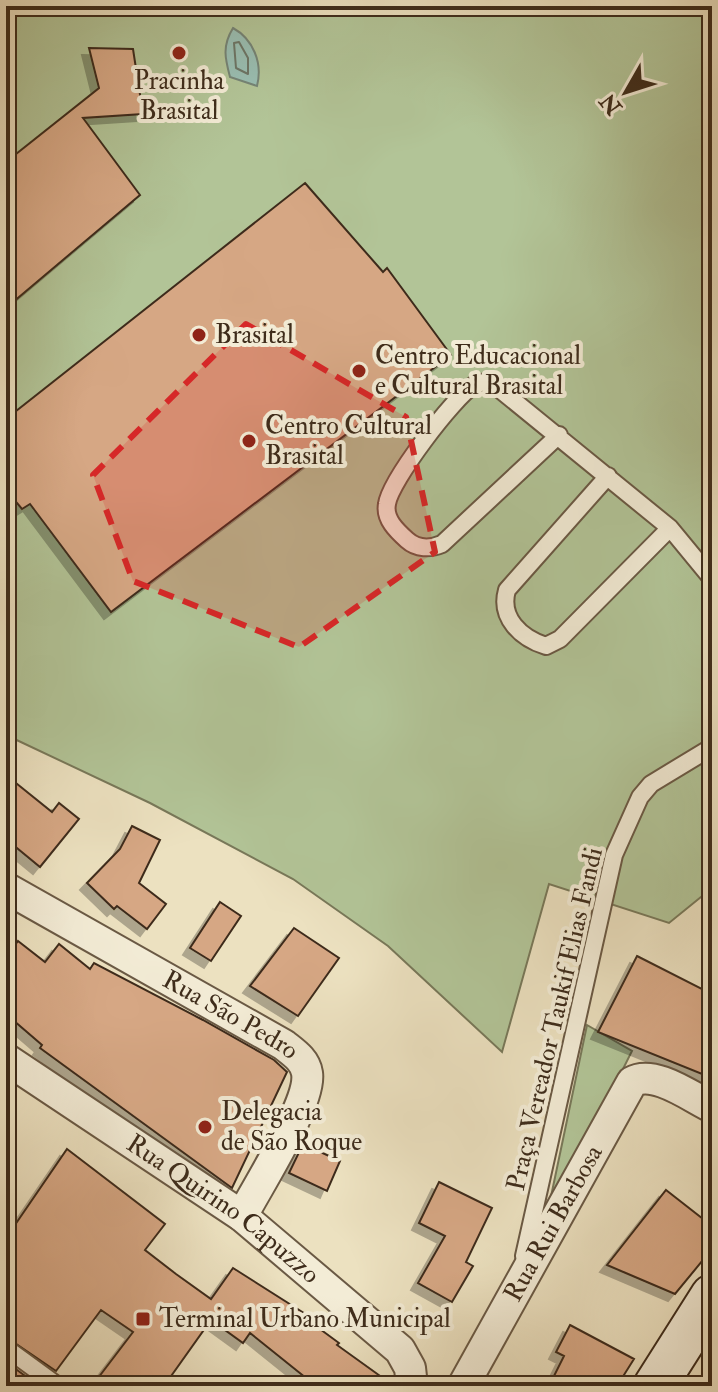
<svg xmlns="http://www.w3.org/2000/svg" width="718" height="1392" viewBox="0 0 718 1392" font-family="'IM FELL Double Pica',serif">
	<defs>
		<filter id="shadow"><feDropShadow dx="-7" dy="7" stdDeviation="0" flood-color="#0004"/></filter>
	</defs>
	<rect width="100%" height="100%" fill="#ece1c0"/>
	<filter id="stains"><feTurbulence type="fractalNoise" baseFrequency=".0025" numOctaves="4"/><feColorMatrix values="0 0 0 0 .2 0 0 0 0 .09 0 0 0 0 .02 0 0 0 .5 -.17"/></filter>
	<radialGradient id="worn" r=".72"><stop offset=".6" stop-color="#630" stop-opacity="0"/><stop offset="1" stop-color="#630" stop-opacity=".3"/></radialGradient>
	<path fill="#b2c497" stroke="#787859" stroke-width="2" d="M6,6H712V888L669,923L549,884L502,1052L388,946L293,879L150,803L6,735Z
		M587,1025L632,1051L545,1225Z"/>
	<path fill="#99beb2" stroke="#758476" stroke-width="2" d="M233,28C253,39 263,63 257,86L230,77C225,58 222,46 233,28Z"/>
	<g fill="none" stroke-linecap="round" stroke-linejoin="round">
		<path stroke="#6c7566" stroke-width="2" d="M239,42L248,58V74L236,68L234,43Z"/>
	</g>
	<path fill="#d6a784" stroke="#3e2c1b" stroke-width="2" filter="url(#shadow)" d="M89,48L133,49L143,114L83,118L140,195L6,308V162L99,88Z
		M305,183L383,272L387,268L451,355L111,612L30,504L22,509L6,490V419Z
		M6,775L52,812L59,803L79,819L40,867L6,839Z
		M132,826L160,840L139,883L166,904L147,929L117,906L114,909L87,883L120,849Z
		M220,902L241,916L211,961L190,948Z
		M294,928L339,958L298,1016L250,986Z
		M18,941L45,962L59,944L90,969L94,963L203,1020L274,1060L287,1072L232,1188L40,1048L42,1045L6,1014V957Z
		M637,956L712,994V1078L598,1032Z
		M303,1144L340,1161L327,1191L289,1173Z
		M67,1149L165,1224L145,1250L176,1274L211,1299L233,1268L307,1315L305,1318L339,1343L337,1345L394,1386H316L250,1333L243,1343L211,1320L164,1386H92L133,1332L101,1310L56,1371L6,1337V1238Z
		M439,1182L492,1208L466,1262L473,1266L452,1302L418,1283L445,1236L419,1223Z
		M666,1190L712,1226V1249L675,1294L607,1265Z
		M570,1325L634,1359L617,1386H549L564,1356L556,1352Z
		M6,1362L39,1386H6Z"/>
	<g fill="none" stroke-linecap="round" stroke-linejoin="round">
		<defs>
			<path id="service" d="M559,435L442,544C430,549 417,549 407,540C397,531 384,519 387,504C390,481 454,397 474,385C480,382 486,382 492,383L670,528L712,579
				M608,476L507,590C499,618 521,638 546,646L560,639L670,528
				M524,1256L614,855L640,797L651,784L712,747
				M6,1348L58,1386"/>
			<g id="minor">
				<path id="s1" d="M6,888L284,1045C294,1053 305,1060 307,1073C312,1102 257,1187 242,1216"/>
				<path id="s2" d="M6,1059L242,1216L400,1350L410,1368L412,1386"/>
				<path id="s3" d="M463,1386L632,1082C654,1069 691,1097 712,1107"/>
			</g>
			<path id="secondary" d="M655,1386L712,1296"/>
		</defs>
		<use href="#service" stroke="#6a5944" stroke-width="20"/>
		<use href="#minor" stroke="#6a5944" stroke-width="34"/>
		<use href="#secondary" stroke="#3e2c1b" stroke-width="46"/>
		<use href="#service" stroke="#f3ecd6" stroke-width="16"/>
		<use href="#minor" stroke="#f3ecd6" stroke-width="30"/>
		<use href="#secondary" stroke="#f3ecd6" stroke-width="42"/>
	</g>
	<path fill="#d62828" fill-opacity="0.2" stroke="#d62828" stroke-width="6" stroke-dasharray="16 10" stroke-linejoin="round" d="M246,324L406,417L435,552L299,647L133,581L93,475Z"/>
	<g fill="#8f2418" stroke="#f3ecd6" stroke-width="3">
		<circle cx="179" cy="53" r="8"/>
		<circle cx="199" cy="335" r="8"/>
		<circle cx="359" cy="371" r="8"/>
		<circle cx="249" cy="441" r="8"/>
		<circle cx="205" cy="1127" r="8"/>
		<rect x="135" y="1311" width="16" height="16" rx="4"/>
	</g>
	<g text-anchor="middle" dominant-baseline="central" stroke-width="8" stroke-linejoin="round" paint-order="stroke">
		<g font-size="26" fill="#3e2c1b" stroke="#f3ecd6" text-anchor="start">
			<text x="179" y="81" text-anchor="middle">Pracinha<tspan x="179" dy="30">Brasital</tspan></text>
			<text x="215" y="335">Brasital</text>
			<text x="375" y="356">Centro Educacional<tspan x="375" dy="30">e Cultural Brasital</tspan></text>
			<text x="265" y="426">Centro Cultural<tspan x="265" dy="30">Brasital</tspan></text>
			<text x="221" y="1112">Delegacia<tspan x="221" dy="30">de São Roque</tspan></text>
			<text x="159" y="1319">Terminal Urbano Municipal</text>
		</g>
		<g font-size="26" fill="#3e2c1b" stroke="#f3ecd6">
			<text stroke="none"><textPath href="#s1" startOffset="258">Rua São Pedro</textPath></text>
			<text transform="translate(555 1019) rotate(-77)">Praça Vereador Taukif Elias Fandi</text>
			<text stroke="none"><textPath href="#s2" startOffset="264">Rua Quirino Capuzzo</textPath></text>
			<text stroke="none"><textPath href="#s3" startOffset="186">Rua Rui Barbosa</textPath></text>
		</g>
	</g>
	<rect width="718" height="1392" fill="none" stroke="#ece1c0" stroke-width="32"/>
	<rect x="8" y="8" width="702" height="1376" fill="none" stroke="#3e2c1b" stroke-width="4"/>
	<rect x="16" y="16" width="686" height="1360" fill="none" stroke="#3e2c1b" stroke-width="2"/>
	<g transform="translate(626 92) rotate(231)" stroke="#f3ecd6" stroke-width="6" paint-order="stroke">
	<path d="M0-6L14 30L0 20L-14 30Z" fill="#3e2c1b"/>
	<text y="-12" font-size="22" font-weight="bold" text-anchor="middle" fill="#3e2c1b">N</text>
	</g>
	<rect width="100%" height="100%" filter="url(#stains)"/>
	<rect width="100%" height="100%" fill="url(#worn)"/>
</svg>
